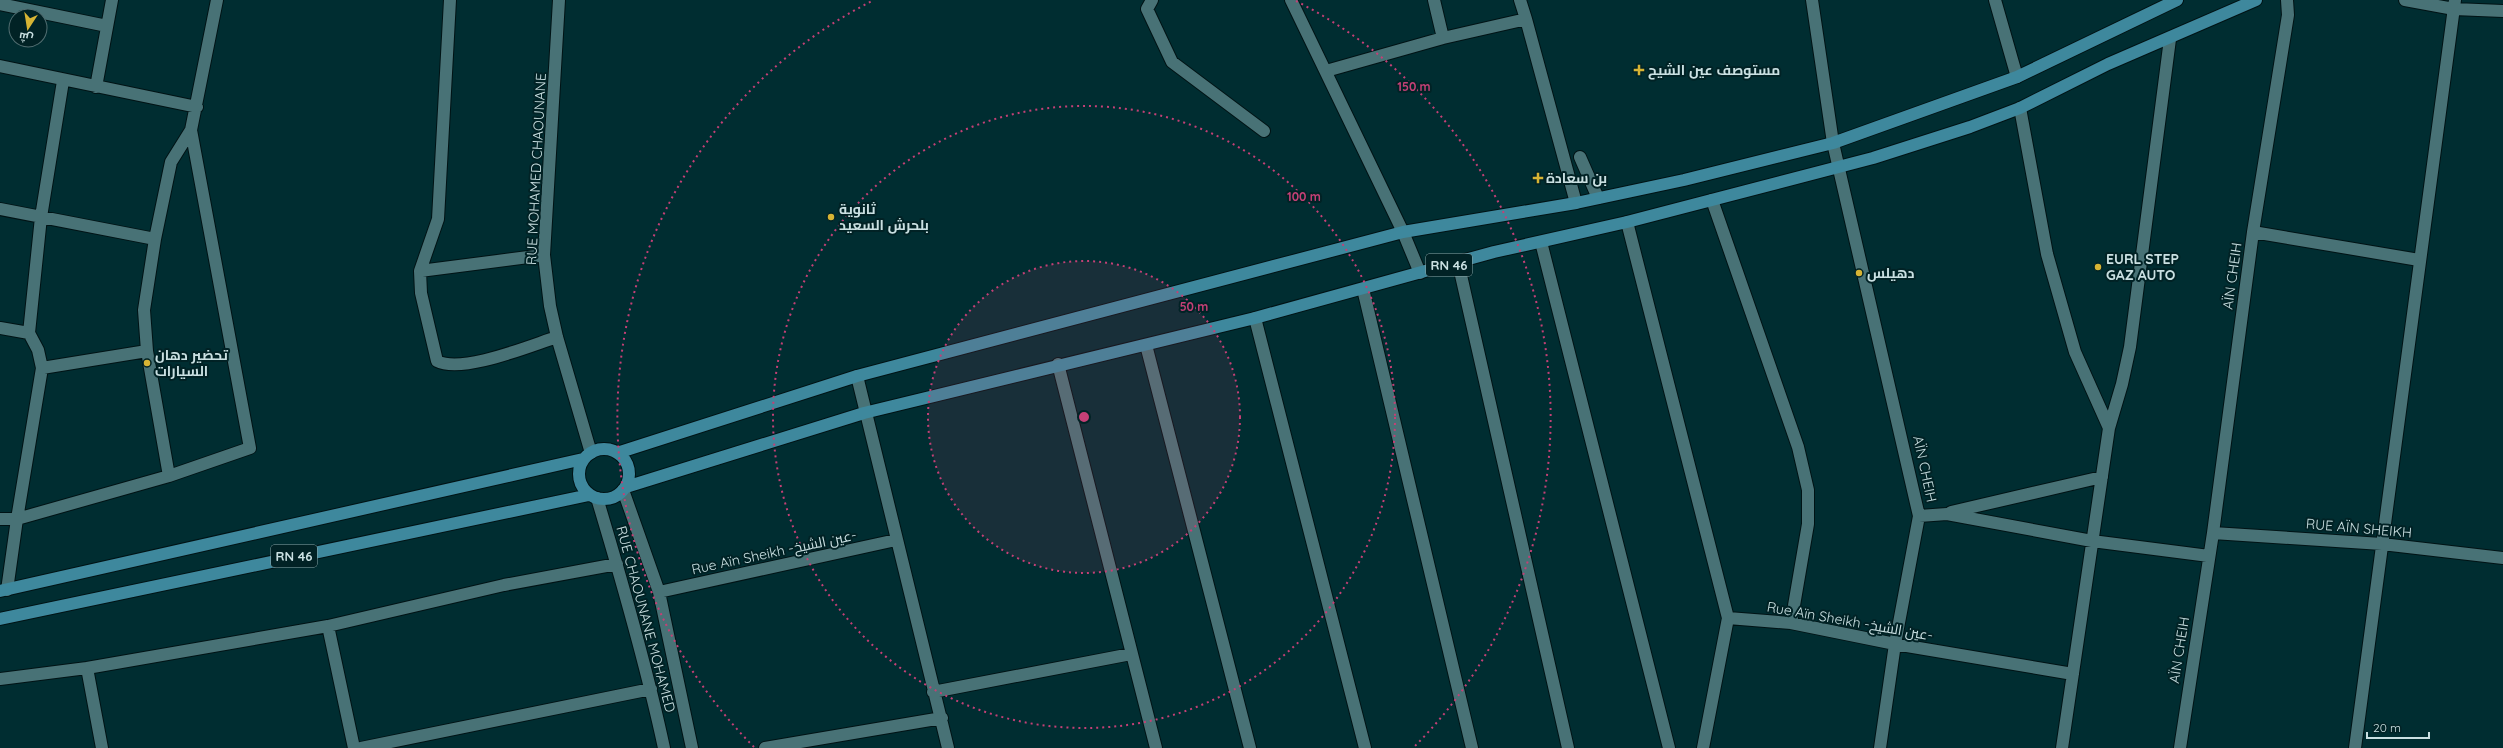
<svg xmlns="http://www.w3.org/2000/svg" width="2503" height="748" viewBox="0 0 2503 748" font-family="Quicksand,Cairo,sans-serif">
	<rect width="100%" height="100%" fill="#002d31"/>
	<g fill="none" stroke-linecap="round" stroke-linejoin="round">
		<defs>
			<path id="minor" d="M450,0L438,219L420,271L421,293L437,361C462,374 529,346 557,337
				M559,0L544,255L550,306L557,337L591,453
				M1152,0L1147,9L1172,62L1264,131
				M1291,0L1403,232L1420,273
				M1434,0L1443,38
				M1520,0L1526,19
				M1812,0L1833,143L1919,516L1895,644L1880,748
				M1995,0L2017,77
				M2405,0L2454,9L2503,11
				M0,4L107,26
				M0,66L197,107
				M1326,71L1443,38L1526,19L1576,203
				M96,87L112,0
				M2020,108L2047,254L2075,352L2109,428
				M1580,157L1598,198
				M1712,200L1798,447L1808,490V524L1791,623
				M0,209L155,239
				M1627,222L1728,618L1703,748
				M2253,232L2419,260
				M1541,242L1669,748
				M1458,262L1568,748
				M420,271L544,255
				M1363,289L1472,748
				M1255,318L1365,748
				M0,328L29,333L41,217L63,81
				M29,333L38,350L42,368
				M1146,345L1250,748
				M1058,364L1156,748
				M857,376L948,748
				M169,476L147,351L144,310L155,239L171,162L191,130
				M623,490L659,592L692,748
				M597,498C622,581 646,664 664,748
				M1951,512L2102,477
				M1919,516L1947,514L2092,541L2209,556
				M0,519H17L42,368L147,351
				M2213,533L2382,544L2503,558
				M7,590L17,519L169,476L250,448L191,130L217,0
				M659,592L896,540
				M1728,618L1791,623L1895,644L2073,674
				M328,626L354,748
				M87,668L102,748
				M0,679L87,668L328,626L504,585L617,564
				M933,692L1131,654
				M361,748L651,689
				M765,748L942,718
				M2062,748L2109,428L2122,384L2130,347L2170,39
				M2180,748L2213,533L2253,232L2288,15L2287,0
				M2355,748L2455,0"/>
			<path id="major" d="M579 474a25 25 0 1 1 50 0a25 25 0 1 1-50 0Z
				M617,453L857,376L1403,232L1576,203L1684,180L1833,143L2017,77L2177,0
				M626,487L864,413L1255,318L1494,252L1627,222L1873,158L1970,127L2020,108L2108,64L2256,0
				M0,591L583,459
				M0,619L589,495"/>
		</defs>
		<use href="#minor" stroke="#001315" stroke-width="14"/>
		<use href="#major" stroke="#001315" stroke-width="14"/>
		<use href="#minor" stroke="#487276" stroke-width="12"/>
		<use href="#major" stroke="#3e889d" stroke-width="12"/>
	</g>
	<circle cx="1084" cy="417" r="156" fill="#c44076" fill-opacity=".12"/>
	<g fill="none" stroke="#c44076" stroke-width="2" stroke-dasharray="2 4">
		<circle cx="1084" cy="417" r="156"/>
		<circle cx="1084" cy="417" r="311"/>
		<path d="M754 747A467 467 0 0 1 872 1M1296 1A467 467 0 0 1 1414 747"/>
	</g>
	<g fill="#d7b434" stroke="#012225" stroke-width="1.5">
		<path d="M1637 64h4v4h4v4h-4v4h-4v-4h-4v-4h4z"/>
		<path d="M1536 172h4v4h4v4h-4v4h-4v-4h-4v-4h4z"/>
		<circle cx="831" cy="217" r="4"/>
		<circle cx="2098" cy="267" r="4"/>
		<circle cx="1859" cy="273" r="4"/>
		<circle cx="147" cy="363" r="4"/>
	</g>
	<g text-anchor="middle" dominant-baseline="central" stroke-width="4" stroke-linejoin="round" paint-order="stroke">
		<g fill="#012225" stroke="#8ea7a9" stroke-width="1">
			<rect x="1426" y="254" width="46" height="22" rx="3"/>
			<rect x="271" y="545" width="46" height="22" rx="3"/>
		</g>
		<g font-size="13" font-weight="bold" fill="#cae0e2">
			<text x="1449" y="265">RN 46</text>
			<text x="294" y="556">RN 46</text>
		</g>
		<g font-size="14" font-weight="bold" fill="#cae0e2" stroke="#012225" text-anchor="start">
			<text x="1648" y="70">مستوصف عين الشيح</text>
			<text x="1546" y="178">بن سعادة</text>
			<text x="839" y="209">ثانوية<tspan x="839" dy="16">بلحرش السعيد</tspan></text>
			<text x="2106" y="259">EURL STEP<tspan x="2106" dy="16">GAZ AUTO</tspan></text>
			<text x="1867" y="273">دهيلس</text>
			<text x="155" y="355">تحضير دهان<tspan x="155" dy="16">السيارات</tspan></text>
		</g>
		<g font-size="14" fill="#cae0e2" stroke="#012225">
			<text transform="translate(536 169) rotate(-87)">RUE MOHAMED CHAOUNANE</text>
			<text transform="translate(2232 276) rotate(-82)">AÏN CHEIH</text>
			<text transform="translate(1925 469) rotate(78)">AÏN CHEIH</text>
			<text transform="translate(2359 528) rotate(5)">RUE AÏN SHEIKH</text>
			<text transform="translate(774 552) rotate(-12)">Rue Aïn Sheikh -عين الشيخ-</text>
			<text transform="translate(646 619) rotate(75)">RUE CHAOUNANE MOHAMED</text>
			<text transform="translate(1850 621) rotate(10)">Rue Aïn Sheikh -عين الشيخ-</text>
			<text transform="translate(2179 650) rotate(-81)">AÏN CHEIH</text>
		</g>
	</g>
	<circle cx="1084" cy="417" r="6" fill="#c44076" stroke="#012225" stroke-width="2"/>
	<g font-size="12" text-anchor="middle" font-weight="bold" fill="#c44076" stroke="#012225" stroke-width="4" stroke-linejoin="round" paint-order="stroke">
		<text x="1414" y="91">150 m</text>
		<text x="1304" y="201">100 m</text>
		<text x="1194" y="311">50 m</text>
	</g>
	<g transform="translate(28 28) rotate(192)"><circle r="19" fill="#012225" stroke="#516e71"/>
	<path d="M0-3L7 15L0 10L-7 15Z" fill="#d7b434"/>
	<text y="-6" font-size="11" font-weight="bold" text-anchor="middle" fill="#cae0e2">ش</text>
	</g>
	<path d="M2367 732v6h62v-6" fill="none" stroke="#cae0e2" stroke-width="2"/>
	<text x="2373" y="732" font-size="12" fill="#cae0e2" stroke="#012225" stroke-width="3" paint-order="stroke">20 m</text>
</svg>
